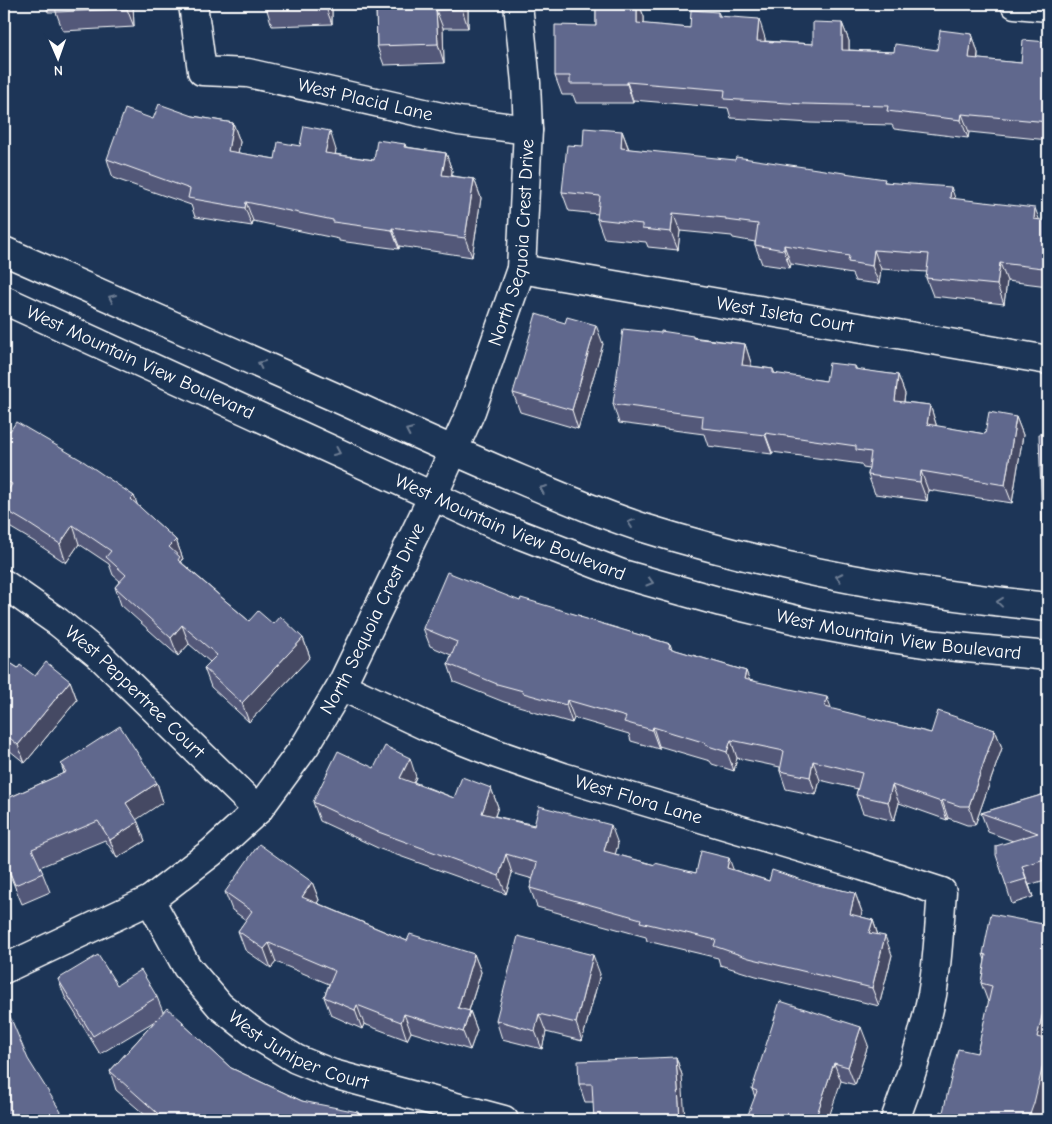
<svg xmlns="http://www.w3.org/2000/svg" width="1052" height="1124" viewBox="0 0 1052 1124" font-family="'Comic Neue',sans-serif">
	<rect width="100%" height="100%" fill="#1d3557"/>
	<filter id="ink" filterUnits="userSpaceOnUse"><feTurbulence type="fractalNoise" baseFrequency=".02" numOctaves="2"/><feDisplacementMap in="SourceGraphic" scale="10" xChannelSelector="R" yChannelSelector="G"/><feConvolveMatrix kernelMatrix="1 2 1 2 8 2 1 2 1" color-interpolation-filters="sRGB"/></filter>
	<g filter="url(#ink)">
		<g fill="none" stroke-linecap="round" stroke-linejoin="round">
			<defs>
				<g id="street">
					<path id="s1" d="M193,4L202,71L248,73L459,121L528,130"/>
					<path d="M1015,4L1048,7"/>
					<path id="s2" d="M521,269L1048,360"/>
					<path id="s3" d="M4,584L58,622L99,655L258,810"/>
					<path id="s4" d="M341,686L426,726L497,754L563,777L862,866L942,892C939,926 938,962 932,995C923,1038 910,1080 895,1120"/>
					<path id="s5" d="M150,900L187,967L220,1006L258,1036L296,1059L333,1074L504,1120"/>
					<path id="s6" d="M4,969L150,900L212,852L258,810L305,746L341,686L433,496L471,411L521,269L528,130L526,83L518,4"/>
				</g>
				<g id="secondary">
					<path d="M4,251C118,301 232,351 346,402C405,429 464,456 524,481C564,498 603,515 644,528C775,569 911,593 1048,607"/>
					<path id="s7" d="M4,300L498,526L622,574L721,602L818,625L877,636L937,645L1048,656"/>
				</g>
			</defs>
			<use href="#street" stroke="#fff" stroke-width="31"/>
			<use href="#secondary" stroke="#fff" stroke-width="31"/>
			<use href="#street" stroke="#1d3557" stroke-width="28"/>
			<use href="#secondary" stroke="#1d3557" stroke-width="28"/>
		</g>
		<path fill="#535979" stroke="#fff" d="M45,4H133L134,27L63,31L56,12H48Z
			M332,4V24L272,26L266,7Z
			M376,4H468V28H443L444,63L384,65L377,46Z
			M596,4H639L644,17V24L690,28L718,12L720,16L765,38V41L813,44L842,23L849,41V50L894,52L937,50L972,34L978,53V59L1021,63L1048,42V140L969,132L968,138L894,129L892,125L811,123L731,118L728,108L633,100V103H576L573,95H562L555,76L596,26Z
			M193,116L233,123L240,142L238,153L275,159L300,146L336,150L335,154L374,160L405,144L406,147L446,153L452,171V176L474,179L481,198L472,257L399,246V249L339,241V239L253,221L252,226L195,217L191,205L113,178L107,159L153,119Z
			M622,131L629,149L886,182L1039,220L1048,224V286L1007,281L1004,304L933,296L926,278L927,272L881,269L879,284L855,281L852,274L791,264L790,268L762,264L755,245V242L733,238L732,236L680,231L678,250L648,247L646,242L604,238L597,219L598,214L569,211L562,192L583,146Z
			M661,333L745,344L751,363V366L773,369L775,374L826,381L855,366L857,370L898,375L905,394L904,402L930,405L936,424V426L985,434L1016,417L1023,435L1012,503L928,490L927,501L875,494L868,475L869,469L863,468L861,464L772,452V454L708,446L704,434L619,423L613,404Z
			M603,344L578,429L520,412L513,393Z
			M4,428L134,496L137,505L176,540L183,559L181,560L182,563L249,621L273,624L303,638L310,657L249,722L211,687L204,668L210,662L189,644L178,656L121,605L115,587L120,581L113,575L109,564L79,544L66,563L33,541L6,525L4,520V498L6,495L4,494Z
			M1048,434V539L1042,522Z
			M520,601L581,616L582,618L670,644L672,649L746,671L749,680L831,709L931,733L995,730L1002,748L975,825H967L948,818L947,820L899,803L894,821L863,813L856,795L858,789L820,780L816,795L786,789L780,771V767L737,758L734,771L712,764L710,761L659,746V749L631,741L629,734L574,718L572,723L530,711L529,709L504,702L454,682L448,664L451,655L430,646L423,628Z
			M4,659L18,668L35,676L70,681L77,700L25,763L4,746Z
			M61,764L157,783L163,802L136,819L145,841L117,858L105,840L40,867L50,892L22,904L4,861V800L64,773Z
			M374,768L416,777L414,782L454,798L491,788L498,807L495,816L618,844L615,854L655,865L696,873L734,870L769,881L814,884L855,893L862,912L861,917L873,920L878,935L892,955L879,1006L756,976L720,965L718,958L647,941L646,937L537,907L530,888L533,879L512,873L506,894L380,849L320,821L313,802Z
			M1048,793V879L1029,885L1033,897L1012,904L1006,885L1013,841L988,832L981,813Z
			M312,882L319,900L317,903L407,941L474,954L481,972L469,1011H470L477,1030L470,1050L411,1032L407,1040L364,1024L362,1029L331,1015L324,997L329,984L276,962L271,968L245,950L238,931L246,920L232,910L225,892Z
			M1048,925V1092L1042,1120L943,1112L977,1053L989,1002H988L981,983L985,960L983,954Z
			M600,974L582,1041L546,1032L542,1049L502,1039L496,1020Z
			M58,979L117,985L157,997L163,1012L183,1022L185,1026L231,1068L302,1101L360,1120H151L116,1090L110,1071L155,1021L100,1054L65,997Z
			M868,1045L855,1085L841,1081L755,1097L752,1089Z
			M676,1057L682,1075L593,1102H585L579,1084Z"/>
		<path fill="#444863" stroke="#fff" d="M127,4H133L134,27L127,9Z
			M325,4H332V24L325,5Z
			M461,4H468V28L462,9Z
			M637,4H639L644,17V42L637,23Z
			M436,10L443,28L444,63L438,44Z
			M759,19L765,38L764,59L757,41Z
			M842,23L849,41V69L842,50Z
			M972,34L978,53L975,77L969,58Z
			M627,82L633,100V103L627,84Z
			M962,114L969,132L968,138L961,120Z
			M233,123L240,142L235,170L228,151Z
			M330,131L336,150L332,171L325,153Z
			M622,131L629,150L621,148Z
			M446,153L452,171L449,193L442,175Z
			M474,179L481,198L472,257L465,238Z
			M951,187L958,206L950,198Z
			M246,202L253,221L252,226L245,208Z
			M1035,208L1042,227L1034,219Z
			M673,213L680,231L678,250L671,232Z
			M1048,224V283L1043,268Z
			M392,228L399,246V249L392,230Z
			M784,245L791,264L790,268L784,250Z
			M874,250L881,269L879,284L872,266Z
			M1000,263L1007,281L1004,304L997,285Z
			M596,325L603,344L578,429L572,410Z
			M745,344L751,363L749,384L742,365Z
			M898,375L905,394L901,419L895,401Z
			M930,405L936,424L934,443L927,424Z
			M1016,417L1023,435L1012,503L1005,485Z
			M765,433L772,452V454L765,435Z
			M921,471L928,490L927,501L920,482Z
			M134,496L141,514L131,499Z
			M73,525L79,544L66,563L60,544Z
			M176,540L183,559L181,560L187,576L169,547Z
			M182,625L189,644L178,656L171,638Z
			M303,638L310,657L249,722L242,703Z
			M746,671L753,689L744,679Z
			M70,681L77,700L25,763L18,745Z
			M827,697L834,715L825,707Z
			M567,700L574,718L572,723L566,705Z
			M653,727L659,746V749L652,730Z
			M995,730L1002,748L975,825L969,806Z
			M731,740L737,758L734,771L727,752Z
			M410,758L416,777L407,796L400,778Z
			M813,761L820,780L816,795L810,777Z
			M157,783L163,802L133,822L126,803Z
			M892,785L899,803L894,821L888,802Z
			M491,788L498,807L489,832L482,813Z
			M942,800L948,818L947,820L941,802Z
			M138,822L145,841L117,858L110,840Z
			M611,825L618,844L611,870L604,851Z
			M506,854L512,873L506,894L499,876Z
			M729,858L736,877L727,868Z
			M1022,866L1029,885L1033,897L1026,879Z
			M312,882L319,900L309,915L302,897Z
			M855,893L862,912L857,933L850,914Z
			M873,920L879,939L869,933Z
			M885,936L892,955L879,1006L872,988Z
			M269,943L276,962L271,968L264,949Z
			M474,954L481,972L464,1026L458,1008Z
			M593,955L600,974L582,1041L576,1023Z
			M1047,996L1048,999V1038L1044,1055L1037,1037Z
			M357,1005L364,1024L362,1029L355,1010Z
			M470,1011L477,1030L470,1050L463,1032Z
			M404,1014L411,1032L407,1040L401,1022Z
			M539,1014L546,1032L542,1049L535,1031Z
			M861,1027L868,1045L855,1085L848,1067Z
			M1048,1044V1092L1042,1120H1028Z
			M676,1057L682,1075L685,1120H680Z
			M834,1063L841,1081L828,1120H815Z
			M358,1112L360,1120H356Z"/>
		<path fill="#61678d" stroke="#fff" d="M55,4H127V9L56,12Z
			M265,4H325V5L266,7Z
			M376,4H461L462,9L436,10L438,44L377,46Z
			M596,4H637V23L690,28L691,10L718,12V16L759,19L757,41L813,44V22L842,23V50L894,52L895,44L937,50L940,30L972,34L969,58L1021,63L1023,40L1048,42V122L962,114L961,120L887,111L888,106L804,104L724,99L725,90L627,82V84H570V76H555V25L596,26Z
			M159,104L193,116L233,123L228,151L275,159L278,142L300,146L304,126L330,131L325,153L374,160L377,140L405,144L404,147L446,153L442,175L474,179L465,238L392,228V230L333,222V220L246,202L245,208L188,198L190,189L107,159L125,109L153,119Z
			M584,128L622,131L621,148L735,160L736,157L885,179L884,182L951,187L950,198L1035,208L1034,219L1048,221L1043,268L1000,263L997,285L926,278L929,254L874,250L872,266L848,262L849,256L784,245V250L755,245L758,224L726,220V218L673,213L671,232L642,229V224L597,219L600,196L562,192L567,145L583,146Z
			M536,314L565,323L567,317L596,325L572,410L513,393Z
			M623,329L661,333V331L693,336V338L745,344L742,365L773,369V373L826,381L829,363L855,366V369L898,375L895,401L930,405L927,424L985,434L989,412L1016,417L1005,485L921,471L920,482L868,475L871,452L856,450V446L765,433V435L702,428L703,416L613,404Z
			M16,422L83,461L134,496L131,499L176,540L169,547L180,557L178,560L249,621L258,611L273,624L280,616L303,638L242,703L204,668L217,655L182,625L171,638L115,587L126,575L106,557L111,551L73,525L60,544L26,522L4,509V498L12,484L4,479V428L10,431Z
			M1039,434H1048V522H1042Z
			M447,572L520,601L521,598L581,616L580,617L670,644L669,648L746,671L744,679L827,697L825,707L931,733L938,711L995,730L969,806H960L942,800L941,802L892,785L888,802L856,795L862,773L813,761L810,777L780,771L784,751L731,740L727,752L705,745L706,743L653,727L652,730L624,722L626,717L567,700L566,705L523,693V691L497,684L448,664L457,642L423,628Z
			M4,659L18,668L20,665L35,676L46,662L70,681L18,745L4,733Z
			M120,726L157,783L126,803L138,822L110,840L98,821L32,849L43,873L15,885L4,858V800L66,772L61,764Z
			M385,746L410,758L400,778L454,798L462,777L491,788L482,813L534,826L539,806L611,825L604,851L655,865V863L696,873L701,851L729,858L727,868L769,881L772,870L814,884L855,893L850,914L873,920L869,933L885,936L872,988L749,958L714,946L716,940L640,922L641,919L530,888L537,863L506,854L499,876L373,830L313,802L338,751L374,768Z
			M1048,793V858L1022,866L1026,879L1006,885L996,855V846L1038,833L981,813Z
			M259,844L312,882L302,897L407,941L410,934L474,954L458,1008L470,1011L463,1032L404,1014L401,1022L357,1005L355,1010L324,997L335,971L269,943L264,949L238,931L252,911L225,892Z
			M991,914L1048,925V996H1047L1037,1037L1048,1040V1044L1034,1103L1028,1120H937L940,1111L943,1112L958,1049L977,1053L992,986L981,983L986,955L983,954Z
			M518,936L593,955L576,1023L539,1014L535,1031L496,1020Z
			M98,955L117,985L141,970L157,997L93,1036L58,979Z
			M780,1001L861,1027L848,1067L834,1063L815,1120H746L757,1091L752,1089Z
			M4,1002L28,1059L66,1120H4Z
			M167,1008L183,1022L182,1023L231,1068L302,1101L358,1112L356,1120H165L110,1071Z
			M676,1057L680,1120H594L592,1084H579L578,1061Z"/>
		<defs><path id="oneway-chevron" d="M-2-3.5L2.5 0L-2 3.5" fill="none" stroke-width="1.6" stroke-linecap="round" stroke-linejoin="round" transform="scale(1.25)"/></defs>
		<g stroke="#6c7c92">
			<use href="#oneway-chevron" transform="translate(112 298) rotate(-156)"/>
			<use href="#oneway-chevron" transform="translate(261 364) rotate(-155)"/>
			<use href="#oneway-chevron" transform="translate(409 431) rotate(-155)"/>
			<use href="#oneway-chevron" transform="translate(337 452) rotate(24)"/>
			<use href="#oneway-chevron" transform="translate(543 489) rotate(-157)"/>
			<use href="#oneway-chevron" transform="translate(631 523) rotate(-161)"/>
			<use href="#oneway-chevron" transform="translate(839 577) rotate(-168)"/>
			<use href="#oneway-chevron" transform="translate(650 582) rotate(16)"/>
			<use href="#oneway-chevron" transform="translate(1000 602) rotate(-174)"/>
		</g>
	</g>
	<g text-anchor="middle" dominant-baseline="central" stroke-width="4" stroke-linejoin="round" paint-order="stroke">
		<g font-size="19" fill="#fff" stroke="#1d3557">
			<text stroke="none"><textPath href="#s1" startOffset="234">West Placid Lane</textPath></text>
			<text stroke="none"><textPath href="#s6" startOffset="931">North Sequoia Crest Drive</textPath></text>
			<text stroke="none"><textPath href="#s2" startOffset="268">West Isleta Court</textPath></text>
			<text stroke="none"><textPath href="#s7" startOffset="150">West Mountain View Boulevard</textPath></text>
			<text stroke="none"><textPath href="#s7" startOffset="555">West Mountain View Boulevard</textPath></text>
			<text stroke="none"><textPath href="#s6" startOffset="526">North Sequoia Crest Drive</textPath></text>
			<text stroke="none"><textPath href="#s7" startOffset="960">West Mountain View Boulevard</textPath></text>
			<text stroke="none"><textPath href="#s3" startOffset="170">West Peppertree Court</textPath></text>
			<text stroke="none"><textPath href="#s4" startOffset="319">West Flora Lane</textPath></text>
			<text stroke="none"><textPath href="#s5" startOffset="219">West Juniper Court</textPath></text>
		</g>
	</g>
	<rect width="1052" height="1124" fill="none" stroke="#1d3557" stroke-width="20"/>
	<rect x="10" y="10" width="1032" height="1104" fill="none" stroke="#fff" stroke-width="2" filter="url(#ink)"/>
	<g transform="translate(58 58) rotate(178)" stroke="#1d3557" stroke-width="4" paint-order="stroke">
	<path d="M0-4L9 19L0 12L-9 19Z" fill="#ffffff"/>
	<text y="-8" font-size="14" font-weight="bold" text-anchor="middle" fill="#ffffff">N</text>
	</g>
</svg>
